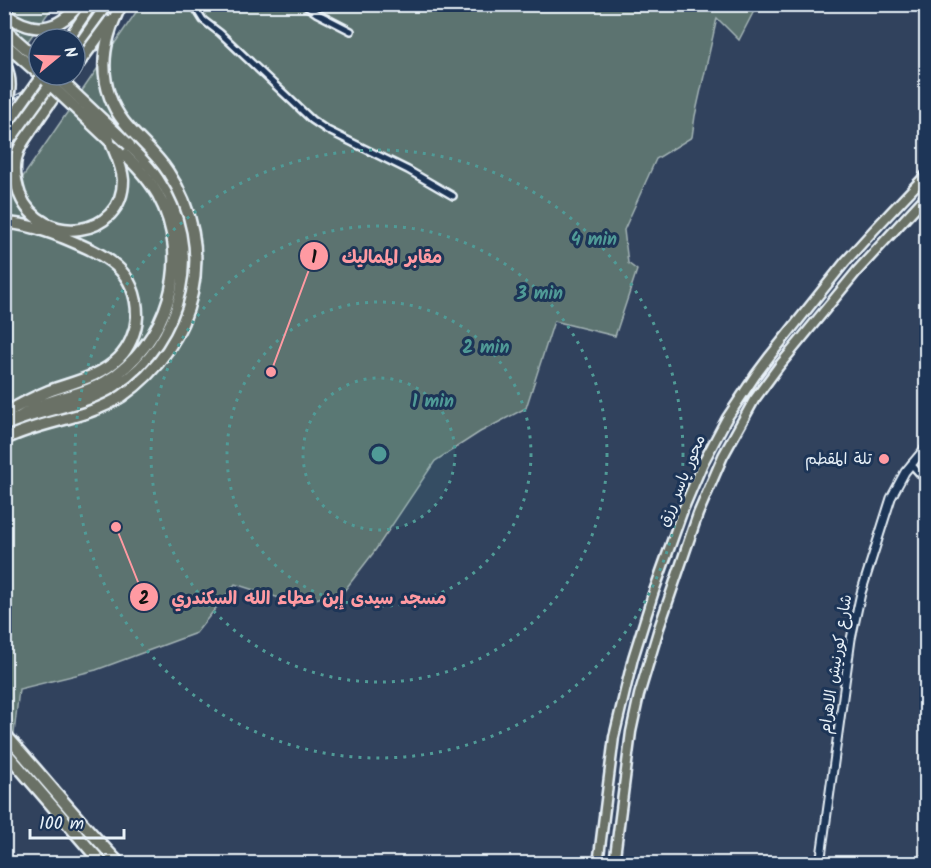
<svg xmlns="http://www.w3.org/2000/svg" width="931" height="868" viewBox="0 0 931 868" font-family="Kalam,'Playpen Sans Arabic',sans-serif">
	<rect width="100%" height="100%" fill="#31425d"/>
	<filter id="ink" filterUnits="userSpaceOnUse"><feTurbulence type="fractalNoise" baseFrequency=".0167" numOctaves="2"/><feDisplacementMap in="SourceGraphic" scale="12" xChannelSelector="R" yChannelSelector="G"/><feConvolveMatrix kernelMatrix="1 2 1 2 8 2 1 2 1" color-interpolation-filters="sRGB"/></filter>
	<g filter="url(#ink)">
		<path fill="#5b736f" stroke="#a2b2b4" stroke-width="1.5" d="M5,5H54L5,73Z
			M141,5H757L739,40L717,18L695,116L692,137L656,159L624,230L628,263L637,270L615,336L554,321L526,408L480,432L435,461L374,552L344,591L298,604L235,584L196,633L96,670L19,689L9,778L5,780V203Z"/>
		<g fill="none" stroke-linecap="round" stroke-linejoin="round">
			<defs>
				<path id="minor" d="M193,4L203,20L220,33L312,120L327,130L408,170L453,196
					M303,4L316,13L351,31
					M911,464L926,481
					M921,864L926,857"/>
				<path id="tertiary" d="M820,864L851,639L861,593L891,498L905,472L926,447"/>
				<path id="primary" d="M598,864L614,737L633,658L653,594L683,510L703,463L727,418L755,376L770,356L845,262L874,230L926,175
					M614,864L631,732L639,695L659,628L698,514L723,456L754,400L779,366L857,271L926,196"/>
				<path id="trunk" d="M68,39L92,4
					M75,50L107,4"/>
				<path id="motorway" d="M4,13C32,34 57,33 79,4
					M4,29L39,60
					M4,43L39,74
					M70,75C57,92 45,109 33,127C26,137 18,147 16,159C13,171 16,183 20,195C42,248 123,238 123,180C122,167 117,157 112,145
					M4,223C24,223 44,230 62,237C100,253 138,267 137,317C136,332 129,348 119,358C100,377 73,382 49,391C34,397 19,405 4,414
					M4,427C17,418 30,410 44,404C65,396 86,393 105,382C168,344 194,260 158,195C145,173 127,157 109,140
					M9,436C37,408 86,407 120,384C181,343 201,260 169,194C159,175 145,160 129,145
					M4,733C43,776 79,822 120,864
					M4,750L91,851L103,864"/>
			</defs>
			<use href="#minor" stroke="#e8f1f8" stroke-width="10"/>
			<use href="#tertiary" stroke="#e8f1f8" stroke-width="11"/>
			<use href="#primary" stroke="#e8f1f8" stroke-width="13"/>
			<use href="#trunk" stroke="#e8f1f8" stroke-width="14"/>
			<use href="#motorway" stroke="#e8f1f8" stroke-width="15"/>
			<use href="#minor" stroke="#1d3557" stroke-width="5"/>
			<use href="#tertiary" stroke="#1d3557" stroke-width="7"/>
			<use href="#primary" stroke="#6a7166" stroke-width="8"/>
			<use href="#trunk" stroke="#6a7166" stroke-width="9"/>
			<use href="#motorway" stroke="#6a7166" stroke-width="10"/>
			<defs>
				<path id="rail" d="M75,67L82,64L127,4
					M4,103L60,75"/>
			</defs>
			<use href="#rail" stroke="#e8f1f8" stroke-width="4.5"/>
			<use href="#rail" stroke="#1d3557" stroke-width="2" stroke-dasharray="7" stroke-linecap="butt"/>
			<defs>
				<path id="trunk-bridge" d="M4,129L42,75
					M4,148L54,79"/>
				<path id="motorway-bridge" d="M4,62C11,77 12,92 4,107
					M75,68L109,22
					M40,75L109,140
					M55,75L129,145
					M7,438C44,420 87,419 122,396C196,345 219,248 168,172C150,144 121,129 110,97C98,65 106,34 121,5"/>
			</defs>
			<use href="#trunk-bridge" stroke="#e8f1f8" stroke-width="14" stroke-linecap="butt"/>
			<use href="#motorway-bridge" stroke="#e8f1f8" stroke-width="15" stroke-linecap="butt"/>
			<use href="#trunk-bridge" stroke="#6a7166" stroke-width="9"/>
			<use href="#motorway-bridge" stroke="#6a7166" stroke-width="10"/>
		</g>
	</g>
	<circle cx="379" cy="454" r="76" fill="#509b97" fill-opacity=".12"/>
	<g fill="none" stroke="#509b97" stroke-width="3" stroke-dasharray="3 6">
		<circle cx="379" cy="454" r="76"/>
		<circle cx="379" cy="454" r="152"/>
		<circle cx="379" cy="454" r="228"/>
		<circle cx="379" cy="454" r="304"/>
	</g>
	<circle fill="#ff9aa2" stroke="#1d3557" stroke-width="2" cx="884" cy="459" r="6"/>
	<g text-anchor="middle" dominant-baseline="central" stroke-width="6" stroke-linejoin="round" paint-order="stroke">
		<g font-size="16" fill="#e8f1f8" stroke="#1d3557" text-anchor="end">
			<text x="872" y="459">تلة المقطم</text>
		</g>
		<g font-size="16" fill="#e8f1f8" stroke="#1d3557">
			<text transform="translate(682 481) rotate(-67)">محور ياسر رزق</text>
			<text transform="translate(836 664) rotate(-81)">شارع كورنيش الاهرام</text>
		</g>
	</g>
	<circle cx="379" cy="454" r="9" fill="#509b97" stroke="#1d3557" stroke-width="3"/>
	<g font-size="18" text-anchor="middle" font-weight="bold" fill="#509b97" stroke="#1d3557" stroke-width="6" stroke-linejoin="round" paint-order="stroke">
		<text x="594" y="245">4 min</text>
		<text x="540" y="299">3 min</text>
		<text x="486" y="353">2 min</text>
		<text x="433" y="407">1 min</text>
	</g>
	<path fill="none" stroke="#ff9aa2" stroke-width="2" d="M271 372L314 256M116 527L144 597"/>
	<g fill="#ff9aa2" stroke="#1d3557" stroke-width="2">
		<circle cx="271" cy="372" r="6"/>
		<circle cx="116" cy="527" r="6"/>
		<circle cx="314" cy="256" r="15"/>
		<circle cx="144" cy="597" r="15"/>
	</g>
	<g font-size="18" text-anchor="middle" font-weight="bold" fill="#111">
		<text x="314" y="263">1</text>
		<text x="144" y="604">2</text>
	</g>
	<g font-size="18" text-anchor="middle" font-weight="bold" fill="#ff9aa2" stroke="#1d3557" stroke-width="6" stroke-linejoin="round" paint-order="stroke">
		<text x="392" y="263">مقابر المماليك</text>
		<text x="309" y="604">مسجد سيدى إبن عطاء الله السكندري</text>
	</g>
	<rect width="931" height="868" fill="none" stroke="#1d3557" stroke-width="24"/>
	<rect x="12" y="12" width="907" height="844" fill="none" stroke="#e8f1f8" stroke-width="2" filter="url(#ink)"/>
	<g transform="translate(57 57) rotate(71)"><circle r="28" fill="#1d3557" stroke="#6e8097" stroke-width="1.5"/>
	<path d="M0-4.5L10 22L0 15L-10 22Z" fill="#ff9aa2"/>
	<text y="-9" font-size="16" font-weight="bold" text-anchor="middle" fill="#e8f1f8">N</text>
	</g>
	<path d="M30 829v9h94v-9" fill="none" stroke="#e8f1f8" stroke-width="3"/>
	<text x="39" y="829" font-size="18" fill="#e8f1f8" stroke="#1d3557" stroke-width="4.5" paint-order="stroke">100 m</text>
</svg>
